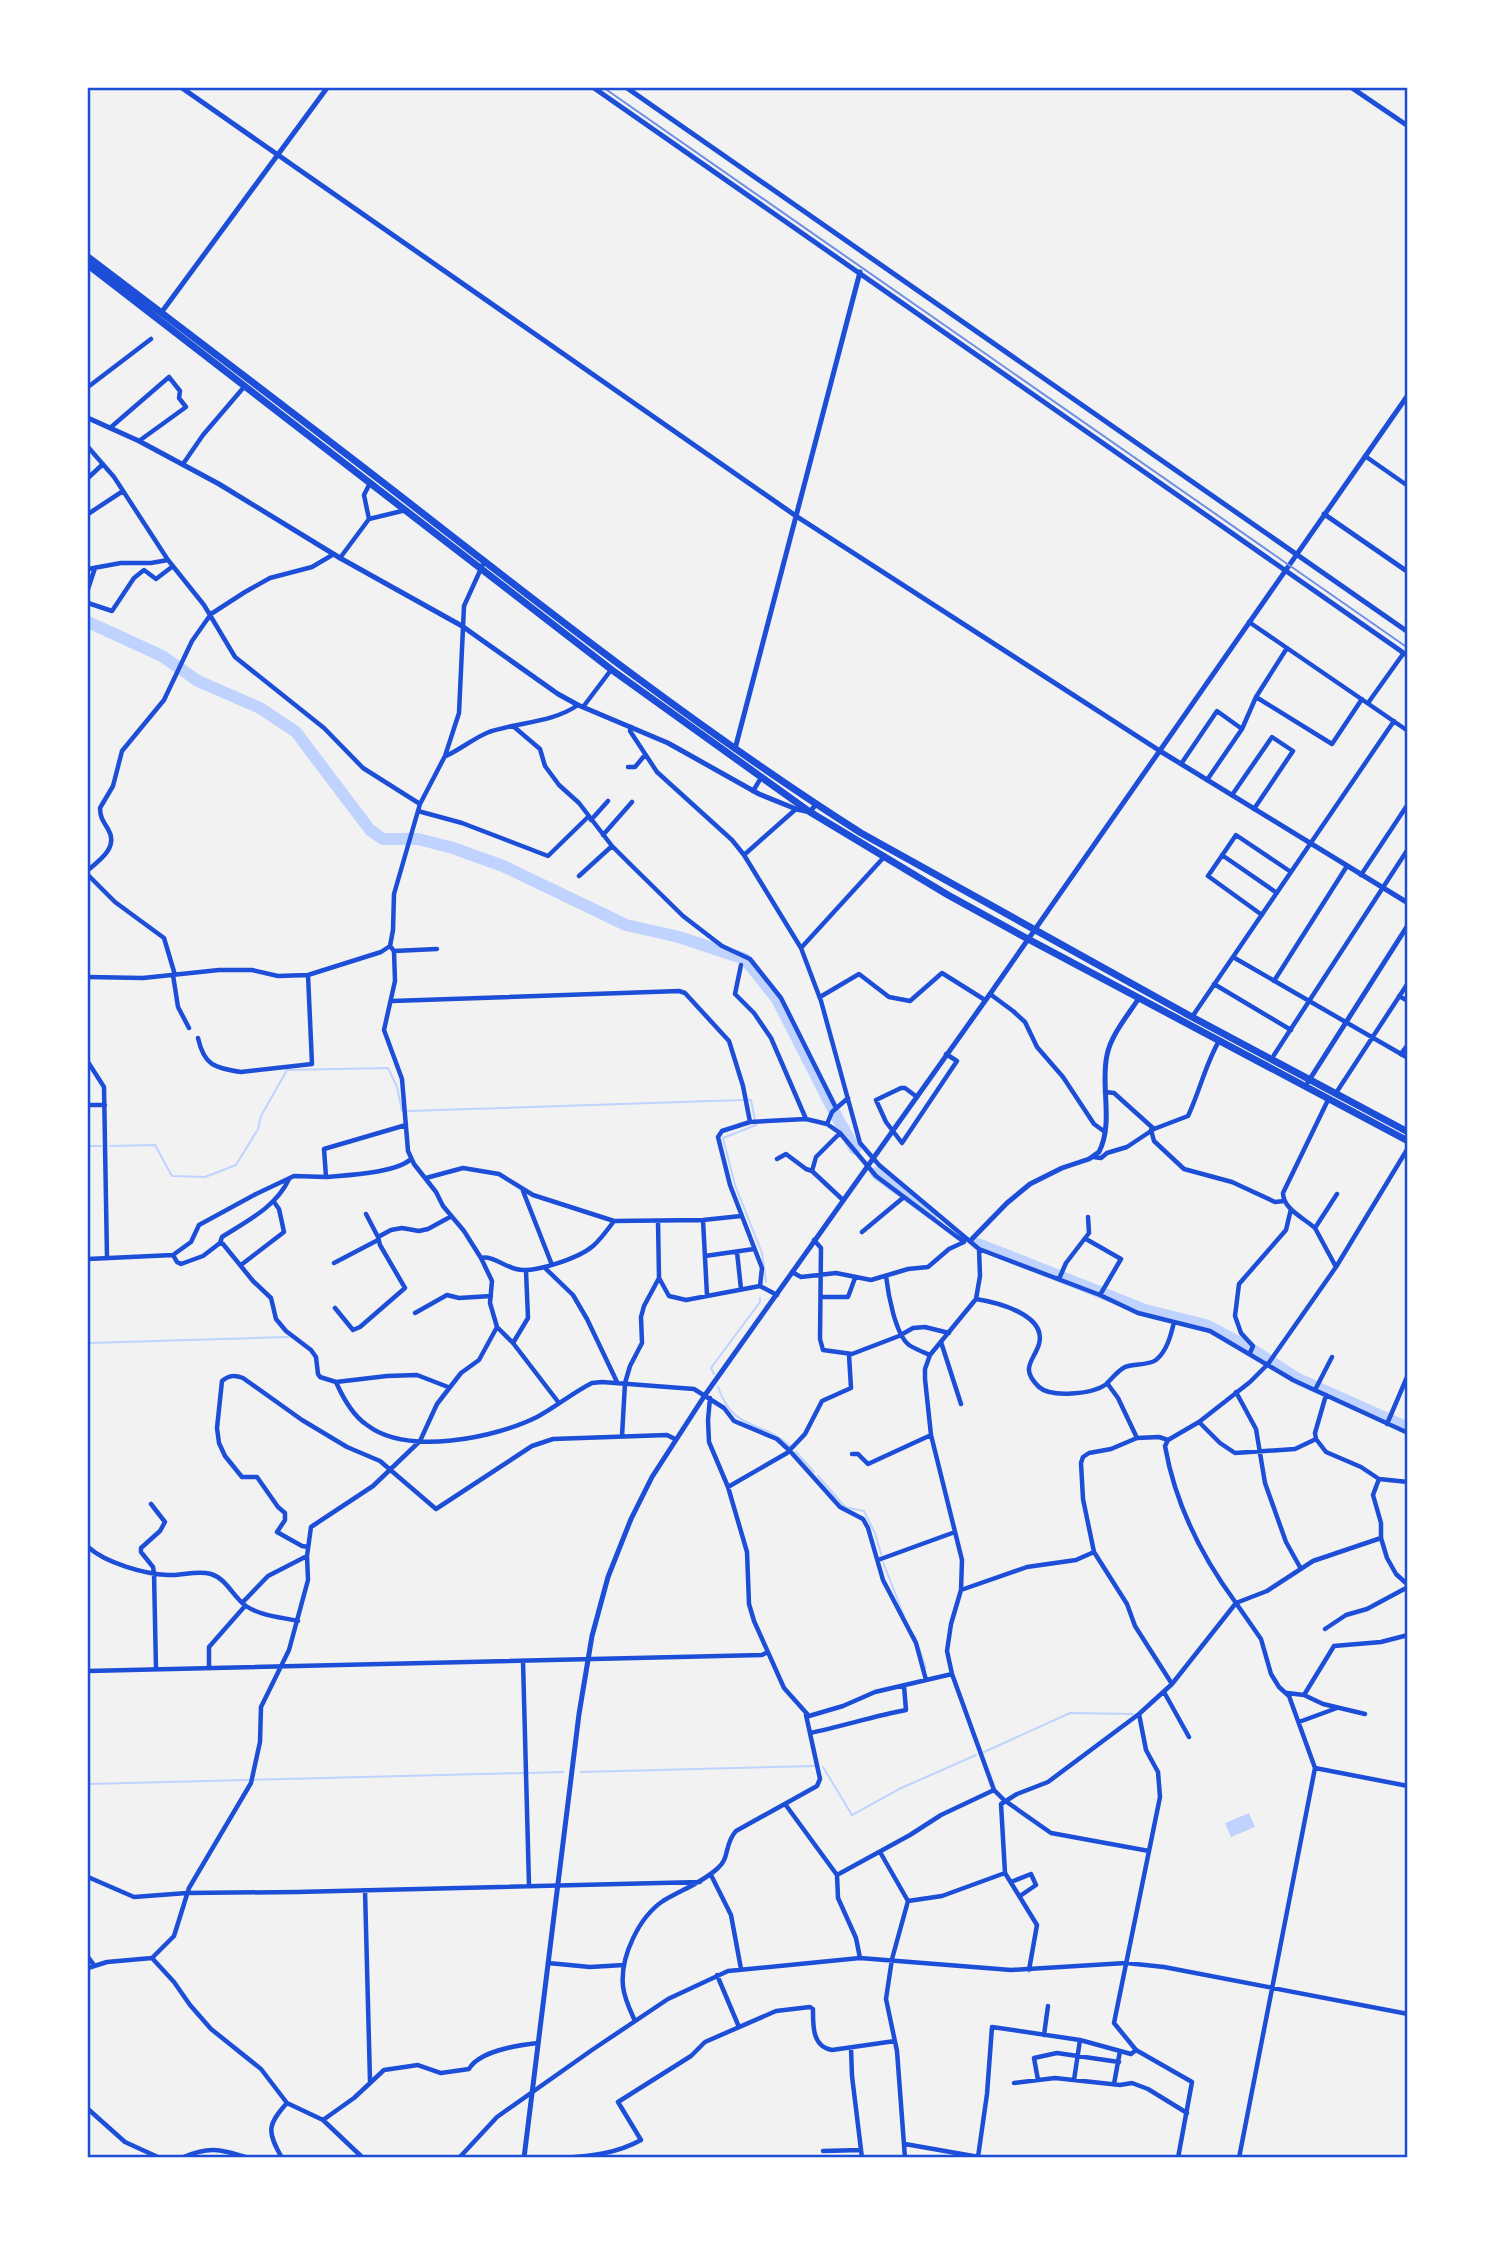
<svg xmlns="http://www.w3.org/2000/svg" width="1495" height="2245" viewBox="0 0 1495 2245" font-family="'PT Serif',serif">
	<rect width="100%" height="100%" fill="#f2f2f2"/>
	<path fill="#bfd3fe" d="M1249,1813L1255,1827L1231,1837L1225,1823Z"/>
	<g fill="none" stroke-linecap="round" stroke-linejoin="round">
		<path stroke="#bfd3fe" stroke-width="2" d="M748,1100H751L756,1125L723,1138L735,1185L762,1253L766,1282
			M408,1111L742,1100
			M88,1146H101
			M110,1146L155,1145L172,1176L205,1177L236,1165L258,1129L261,1116L287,1070L388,1068L397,1087L402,1111
			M88,1343L288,1337
			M714,1374L711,1368L760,1302V1298
			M718,1387C734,1433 761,1419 790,1446
			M796,1452L814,1472
			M818,1476L845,1507L864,1511L875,1533L881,1554
			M883,1562L904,1616
			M915,1636L926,1668
			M984,1752L1070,1713L1133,1714
			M823,1767L852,1815L899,1789L976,1755
			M581,1772L814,1766
			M528,1773L563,1772
			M88,1784L523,1773"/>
		<path stroke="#bfd3fe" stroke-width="12" d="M88,622L162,656L198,681L260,708L296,732L370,830L383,839H418L453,848L503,866L626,925L679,937L745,959L777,999L840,1123L855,1149
			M876,1173L932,1214
			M978,1244L1145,1310L1206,1325L1248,1347L1298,1379L1408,1428"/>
		<path stroke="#1d4ed8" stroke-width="4.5" d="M88,387L151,339
			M110,428L169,377L180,391L179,398L186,407L139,441
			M88,447L114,477L168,560L204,605L235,657L324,728L363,768L420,804
			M1365,456L1408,486
			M183,464L203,435L244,387
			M88,478L103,464
			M88,514L123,491
			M369,519L406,510
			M340,558L369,519L364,495L370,483
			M88,569L121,563H151L168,560
			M88,589L95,568
			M88,603L112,611L134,578L144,570L156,579L173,566
			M1249,622L1408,731
			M1256,697L1332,744L1362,699
			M1368,703L1403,654
			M583,707L611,670
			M513,726L540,749L545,766L559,785L579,803L612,846L629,863L683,916L722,946L750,959L781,998L836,1108
			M631,727L630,731L657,772L732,840L744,855L801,948L821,1001L860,1143L879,1165L979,1249L1100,1295L1138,1313L1210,1331L1293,1380L1408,1433
			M446,756C461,749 474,738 489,732C518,722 552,723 578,705
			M1181,764L1217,711L1242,729
			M628,767H635L645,755
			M1207,780L1242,729L1256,697L1287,648
			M753,791L761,778
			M1232,795L1272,737L1293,751L1254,809
			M418,811L462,823L548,856L589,816
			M591,820L608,801
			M603,835L632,802
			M744,855L796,809
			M1222,855L1277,893
			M88,870C100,860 119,847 108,829C103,821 100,817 100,808L113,786L122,751L164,700L192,641L211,614L245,592L270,578L312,567L334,554
			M88,875L115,902L164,938L175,975
			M1361,875L1408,804
			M579,876L612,846
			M1262,915L1208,876L1236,835L1291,872
			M801,948L885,856
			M394,951L437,949
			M1233,957L1408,1058
			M741,965L735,994L754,1013L771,1038L806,1119L827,1124L840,1133L876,1176L964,1242
			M173,975L178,1007L189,1028
			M88,977L143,978L219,970H252L278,976L308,975L381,952L390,946L393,930L394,894L420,804L445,756L459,713L464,606L484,562
			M1274,981L1347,866
			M1214,984L1291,1030
			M990,994L1013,1011L1025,1022L1037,1047L1063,1077L1094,1124L1105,1132
			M1399,996L1408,1001
			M820,997L859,974L889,997L910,1001L942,973L985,1000
			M392,1001L679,991L685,993L729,1041L743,1086L750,1122L722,1131L718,1137L730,1185L762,1268L760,1286
			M1192,1017L1394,721
			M198,1038C204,1065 214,1068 241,1072L312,1064L308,975
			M1274,1055L1408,849
			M88,1062L104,1087L107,1258
			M1105,1092L1114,1093L1154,1129
			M1336,1093L1408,983
			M917,1097L905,1088H901L876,1100L886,1122L902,1143L957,1061L946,1054
			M1328,1100L1283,1193C1283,1209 1304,1218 1315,1228L1337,1194
			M88,1105H105
			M750,1122L806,1119
			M827,1124L832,1112L848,1098
			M1151,1130L1154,1141L1184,1169L1232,1182L1275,1202L1284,1201
			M1093,1157L1101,1158L1107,1153L1127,1147L1154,1129L1188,1116C1200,1091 1205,1065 1219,1041
			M777,1159L786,1154L806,1169L812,1171L843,1200
			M812,1171L816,1157L840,1133
			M326,1177C347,1175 396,1173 411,1159
			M426,1178L463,1168L499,1174L533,1195L614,1221L703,1220L741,1216
			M523,1191L552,1265
			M366,1214L378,1237
			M703,1220L707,1295
			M658,1221L659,1278L669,1296L686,1300L760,1286L777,1295
			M1315,1228L1336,1267
			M862,1232L904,1197
			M1086,1239L1121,1259L1100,1295
			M814,1240L821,1248L820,1339L823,1350L852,1354L899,1336L913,1328L925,1327L949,1333
			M220,1243L222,1237C247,1221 276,1207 289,1179
			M979,1249L980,1276L976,1299L930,1355L925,1369V1379L931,1435L962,1560L961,1590L951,1624L947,1651L952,1674L994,1790L1004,1800L1051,1833L1149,1851
			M737,1252L741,1289
			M173,1255L177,1262L181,1264L203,1256L220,1243L223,1244L253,1281L271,1298L276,1319L286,1331L311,1350L316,1357L318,1374L320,1377L336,1382C343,1398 352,1415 367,1425C407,1456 495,1438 537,1417C556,1407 572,1393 592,1383L602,1382L694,1389L724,1408L734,1421L777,1439L790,1451L840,1507L863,1519L868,1528L883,1580L916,1643L926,1680
			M705,1256L754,1249
			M481,1258C491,1255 504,1266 516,1269C533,1274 579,1258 593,1246C601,1239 608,1229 614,1221
			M88,1259L173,1255L191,1242L199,1225L256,1194L294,1176L326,1177L324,1149L406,1125
			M334,1263L378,1240
			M241,1265L284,1232L279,1209L274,1202
			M545,1268L573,1295L587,1319L617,1382
			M792,1272L801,1277L836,1273L871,1280L908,1269L928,1267L949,1249L964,1242
			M886,1276C888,1293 895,1334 909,1345C915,1349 923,1352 930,1355
			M1059,1279L1066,1263L1089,1233L1088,1217
			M821,1297H848L855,1278
			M976,1299C995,1302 1047,1314 1039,1344C1034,1361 1019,1368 1039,1387C1051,1398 1092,1394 1105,1385C1112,1379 1116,1372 1125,1367C1135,1363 1147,1366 1156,1360C1167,1351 1171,1335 1174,1322
			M335,1308L353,1330L360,1327L405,1288L380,1245L378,1237L391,1230L402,1228L419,1231L428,1229L450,1217
			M415,1313L447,1295L459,1298L491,1296
			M497,1327L513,1343L559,1403
			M941,1342L961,1404
			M513,1343L528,1318L526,1271
			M1250,1353L1253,1346L1241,1333L1235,1316L1239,1284L1286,1230L1291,1209
			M336,1382L387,1376L417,1375L448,1387
			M1107,1383L1118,1398L1137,1438L1159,1437L1168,1440
			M1315,1390L1332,1357
			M1236,1392L1256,1429L1265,1483L1286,1542L1301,1569
			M1326,1395L1315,1433L1316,1439L1326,1452L1361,1467L1379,1479L1408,1482
			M710,1398L708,1420L709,1442L728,1487L747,1552L749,1604L754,1621L784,1688L809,1716L843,1706L875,1692L952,1674
			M1199,1422L1220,1443L1235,1453L1295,1449L1316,1439
			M1387,1424L1407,1377
			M622,1436L625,1383L630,1366L642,1343L641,1317L644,1306L659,1278
			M852,1454H858L868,1464L931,1435
			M1379,1479L1373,1495L1381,1523V1538L1387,1558L1396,1574L1408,1585
			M728,1487L787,1453L805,1434L822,1401L851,1388L849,1355
			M151,1504L165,1522L160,1531L141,1548V1552L153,1567L154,1573L156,1669
			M88,1547C106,1563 144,1574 168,1575C183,1576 196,1570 211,1574C227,1579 233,1597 246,1606C261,1616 280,1617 298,1621
			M308,1547L302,1546L277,1532L285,1520V1513L278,1507L257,1477H242L225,1456L219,1443L217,1428L222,1381C229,1375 235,1375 243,1378L302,1420L347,1447L380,1461L436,1509L532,1446L553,1439L667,1435L675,1439
			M1094,1552L1127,1604L1135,1626L1172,1684
			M878,1560L955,1532
			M961,1590L1027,1567L1076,1560L1094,1552L1083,1499L1081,1463L1083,1457L1089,1453L1111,1449L1137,1438
			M242,1603L268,1576L307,1556
			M1325,1629L1346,1615L1367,1609L1408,1587
			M523,1661L529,1885
			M209,1668V1647L245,1606
			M88,1671L762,1655L766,1653
			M1164,1692L1189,1737
			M1287,1693L1304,1695L1334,1646L1381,1642L1408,1635
			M1304,1695L1323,1704L1365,1714
			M1139,1714L1146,1750L1158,1772L1160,1797L1114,2023L1136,2050L1192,2082L1178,2158
			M1299,1722L1337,1708
			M810,1733C843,1726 874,1716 906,1710L904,1686
			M1315,1768L1408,1786
			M785,1804L837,1875L838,1898L856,1938L860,1958
			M880,1852L908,1901
			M711,1875L731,1915L741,1969
			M837,1875L910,1835L941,1815L994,1790
			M88,1877L134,1897L187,1893L297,1892L700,1882
			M1011,1882L1031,1874L1036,1885L1020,1896
			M365,1890L370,2081
			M88,1957L94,1965
			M152,1958L174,1936L189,1888L251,1783L260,1742L261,1707L289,1650L308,1580L307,1556L311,1527L373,1486L420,1441L437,1404L461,1373L479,1360L497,1327L490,1303L492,1281L481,1258L464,1231L443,1206L436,1192L414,1164L408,1151L402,1079L384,1030L395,981L394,951L390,946
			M548,1963L590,1967L624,1965
			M88,1968L107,1962L152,1958L174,1982L190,2005L211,2029L261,2069L287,2103L323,2120L363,2158
			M1029,1970L1037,1925L1005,1873L1001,1804L1017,1794L1048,1782L1139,1714L1172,1684L1236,1603C1202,1557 1175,1503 1165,1446L1168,1440L1199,1422L1250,1382L1268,1364L1336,1267L1408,1148
			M717,1975L739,2027
			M635,2021C630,2010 624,1998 623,1986C620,1957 639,1917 663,1901C681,1890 702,1883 718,1868C730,1858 724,1844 736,1831L817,1786L820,1779L806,1715
			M1044,2035L1048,2006
			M851,2048L852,2076L862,2158
			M1038,2080L1034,2058L1057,2053L1119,2062
			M1074,2080L1080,2040
			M1014,2083L1055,2078L1120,2085L1132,2083L1148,2089L1187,2113
			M1114,2084L1120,2051
			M88,2109L125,2142L160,2158
			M323,2120L354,2098L384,2070L418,2065L441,2073L469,2069C479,2051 519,2045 538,2043
			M905,2144L979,2157
			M823,2151L861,2150
			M978,2157L987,2094L992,2027L1080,2040L1131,2054L1136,2050
			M181,2158C210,2146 219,2149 249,2158
			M282,2158C267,2132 267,2125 287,2103
			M459,2158L497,2117L592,2050L668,1999L728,1971L860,1958L1011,1970L1126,1963L1164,1967L1408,2014
			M562,2158C590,2156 616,2154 641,2140L618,2102L691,2056L705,2042L776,2011L810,2007L813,2009C813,2025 812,2047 832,2050L895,2041
			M905,2158L897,2051L886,1999L892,1959L908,1901L942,1896L1005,1873
			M1239,2158L1315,1768L1289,1696L1279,1687L1271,1674L1261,1639L1236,1603L1267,1591L1313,1561L1381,1538"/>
		<path stroke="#1d4ed8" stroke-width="5" d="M182,88L796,516L1160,751L1408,903
			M594,88L1408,656
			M627,88L1408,632
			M1352,88L1408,126
			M161,313L327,88
			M88,418L139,441L219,484L340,558L462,626L558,694L578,705L668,743L759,794L796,809L810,812L816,804
			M1324,514L1408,572
			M735,749L860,272
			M1401,1054L1408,1045
			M1308,1082L1408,925
			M970,1241L1007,1203L1030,1184L1062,1168L1089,1159L1099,1152C1114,1122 1100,1086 1107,1055C1111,1035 1128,1015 1139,998
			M524,2158L579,1714L592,1636L608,1577L631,1519L652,1477L705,1395L990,994L1408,395"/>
		<path stroke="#1d4ed8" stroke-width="7" d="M88,257C196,339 304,421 412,505C558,619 704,733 861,833L1192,1017L1408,1132
			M88,265L612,670L810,812L948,895L1028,939L1408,1141"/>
		<path stroke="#7290e2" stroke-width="2" d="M604,88L1408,648"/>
	</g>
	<rect width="1495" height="2245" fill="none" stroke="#ffffff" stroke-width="178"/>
	<rect x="89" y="89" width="1317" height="2067" fill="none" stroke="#1d4ed8" stroke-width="2.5"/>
</svg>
